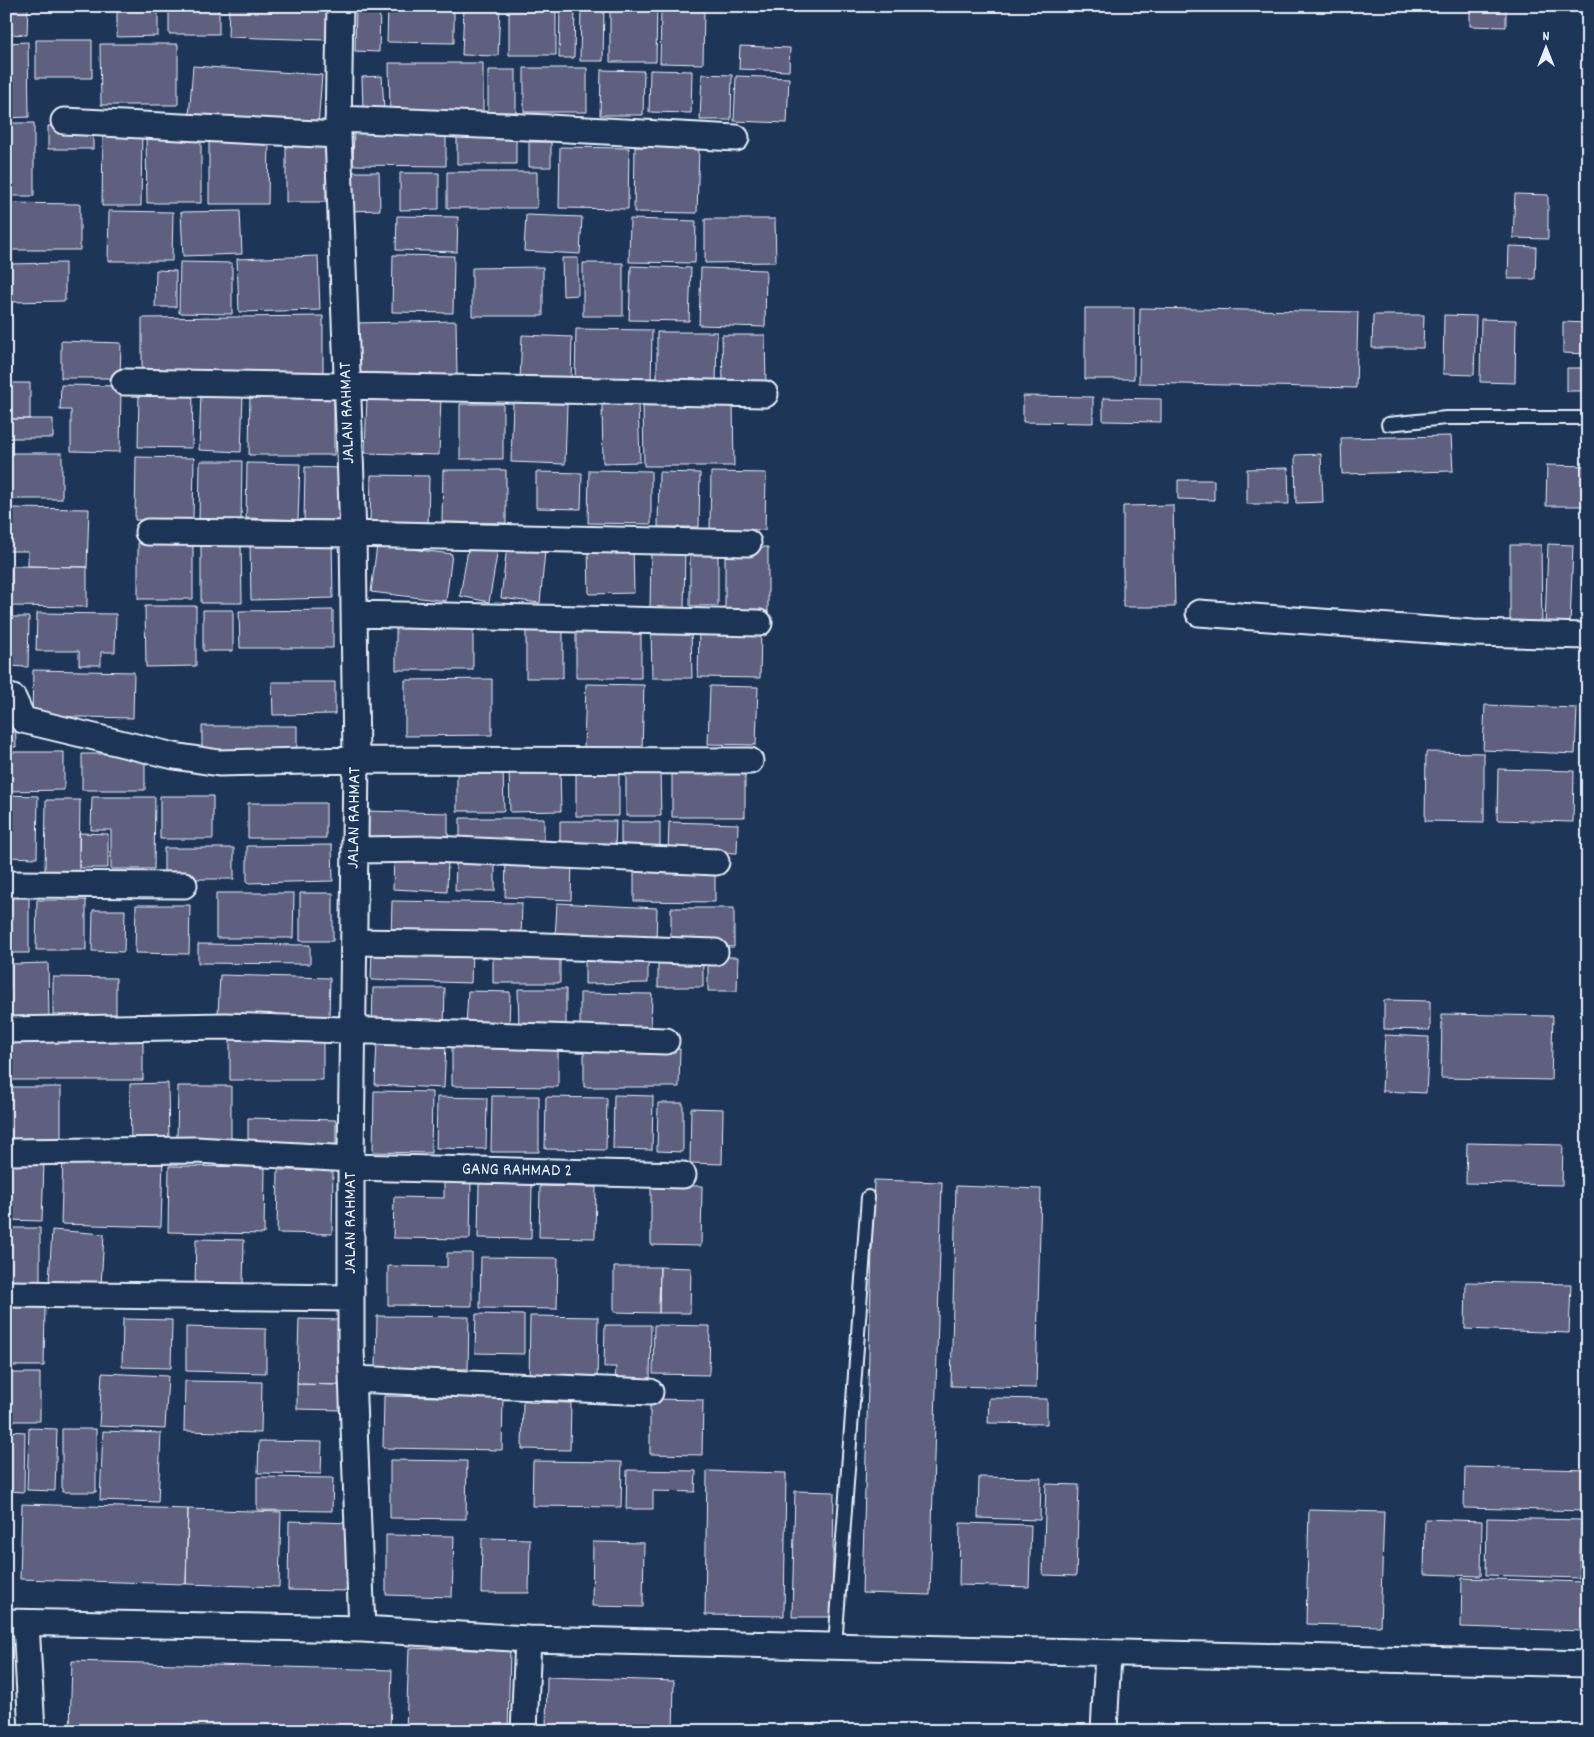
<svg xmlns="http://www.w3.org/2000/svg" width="1594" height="1737" viewBox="0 0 1594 1737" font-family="Dekko,sans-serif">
	<rect width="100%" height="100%" fill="#1d3557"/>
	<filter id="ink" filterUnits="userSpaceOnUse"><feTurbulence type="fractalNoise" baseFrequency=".02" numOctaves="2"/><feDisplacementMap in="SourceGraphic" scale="10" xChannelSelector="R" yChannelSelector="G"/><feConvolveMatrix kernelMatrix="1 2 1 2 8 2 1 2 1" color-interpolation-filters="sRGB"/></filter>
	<g filter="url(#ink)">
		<path fill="#5e5e80" stroke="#e8f1f8" d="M6,6H28L27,35L6,34Z
			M117,6H158V36L117,37Z
			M169,6H219V34H169Z
			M229,6H327L326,40L228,37Z
			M356,6H380L379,52L355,51Z
			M388,6H454V43L387,42Z
			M464,6H500L498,56L462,55Z
			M509,6H556V55H509Z
			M560,6H575L574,58H559Z
			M581,6H604L603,61H580Z
			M610,6H657L656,62H610Z
			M1470,6H1506V27L1470,26Z
			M661,10H704L703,64L660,63Z
			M36,40H92V78H36Z
			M28,42L29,117L6,118V43Z
			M100,44H178V105H101Z
			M740,46L790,48L789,71L739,69Z
			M389,63H483V113H390Z
			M193,66L322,75L318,127L189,117Z
			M524,68H587V112H524Z
			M488,70H516V112H488Z
			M601,70L644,71L643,115H600Z
			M650,70L692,71L691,113L649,112Z
			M702,74L732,75L731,120H700Z
			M382,76L384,109L363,110L362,77Z
			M736,76L789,78L787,123L734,121Z
			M6,123H34V196H6Z
			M48,126H93V149H48Z
			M354,127L446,128V166L353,165Z
			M457,131H516V164H457Z
			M103,132H142L141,206H102Z
			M201,135V203H147L146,136Z
			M209,138H269L268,204H209Z
			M529,142H551V167H529Z
			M286,145H326V202H286Z
			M560,147L629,148L628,209L559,208Z
			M635,147L699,148L697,213L634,212Z
			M350,172H379L380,210L350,211Z
			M447,172H537V208H447Z
			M400,173H439V209L400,210Z
			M1515,194L1548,195V239L1513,238Z
			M6,203L80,204V250H6Z
			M109,211L173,212L172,261H108Z
			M240,211L242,254L183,256L181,212Z
			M526,215L582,217L580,254L524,251Z
			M397,216L458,217L457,252L396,250Z
			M630,219L696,221L695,263L629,262Z
			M705,219H775L776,262L705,263Z
			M1509,246L1536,247L1535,279H1508Z
			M393,255L454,256L453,313L392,312Z
			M318,256L320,310L239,312L237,259Z
			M562,258H578V295L563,296Z
			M180,262L232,263V314L179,313Z
			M65,263V301L6,302V264Z
			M583,263H623V316H583Z
			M631,266L691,268L689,321L629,320Z
			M543,267V316H472V268Z
			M701,268L766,270L765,327L699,325Z
			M156,270L176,271V307H155Z
			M1085,308H1134V379H1085Z
			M1140,308L1358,312L1356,388L1139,383Z
			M1373,315H1424L1423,348H1372Z
			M1444,315L1476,316L1474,375L1443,374Z
			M323,316V380H142V318Z
			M1481,319L1516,320L1515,383L1480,382Z
			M456,321L457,376L358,378L357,323Z
			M1563,322L1588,323V354L1563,353Z
			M576,329L652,330L651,387L575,386Z
			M657,332H717L716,386H657Z
			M522,335L572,337L571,382L520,380Z
			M722,335H765L766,385L723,386Z
			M61,341L121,343L120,378H61Z
			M1567,368H1588V391H1567Z
			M6,383H30V419H6Z
			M61,385L121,386L120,452L71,451V410H60Z
			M250,391L334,392V455H249Z
			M201,392L243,394L241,452L199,450Z
			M139,393H193L192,448L138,447Z
			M367,395L441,397L439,455L365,453Z
			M1023,396L1093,397V423L1023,422Z
			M1103,398L1161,399V422L1103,421Z
			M513,402L567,404L565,464L511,462Z
			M602,403H638L640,462L603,463Z
			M643,403H733L734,466H644Z
			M460,404H503V459H460Z
			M6,419H53V438H6Z
			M1451,436L1453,471L1342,474L1341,438Z
			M6,453H62V499H6Z
			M1321,454L1323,502L1296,503L1295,455Z
			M136,457L194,458L193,521L135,520Z
			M200,461H242L241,523H199Z
			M247,463L300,464L298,520L246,518Z
			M1547,465L1588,466V506H1546Z
			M305,467L340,468L339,524L304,523Z
			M1288,468L1289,504H1247V469Z
			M443,470H506V523L442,522Z
			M589,470L651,471V524L588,523Z
			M536,472L582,473L581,509L536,508Z
			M659,472L700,473L699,527H658Z
			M711,472L766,473L765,530L710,529Z
			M371,475L429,476L428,527L370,526Z
			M1178,480H1214V500L1178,499Z
			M1173,505L1175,607H1123V506Z
			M6,508L89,509L87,567L28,566V551H6Z
			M193,540V599H138V541Z
			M332,541L333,598L251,600L250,543Z
			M201,544H241L242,603H201Z
			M469,544L498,549L489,602L460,596Z
			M633,544L634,593L589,594L588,546Z
			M1548,544L1573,545L1570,626H1545Z
			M377,545L452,554L446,601L371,592Z
			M1510,545H1541L1542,629H1510Z
			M507,546L545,551L540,603L501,598Z
			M651,546H685L684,611H650Z
			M690,546H718V606H690Z
			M768,547V613L725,614V548Z
			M11,566L87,567V607L10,606Z
			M145,606H196V666L146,667Z
			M203,610H233V651H203Z
			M333,610V648H240L239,611Z
			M37,613L116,614L115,652H101V665H79V651H36Z
			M6,617H29L28,667L6,666Z
			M396,627H473V670H396Z
			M526,628H563V678H526Z
			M576,628H641V678H576Z
			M651,628H691L692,678H652Z
			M699,629L761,630L760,678L698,677Z
			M33,670L134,672L133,718L32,716Z
			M492,679V735L405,736V680Z
			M272,682H335V714L273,715Z
			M586,684L644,685L642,749L584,747Z
			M710,686L758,687L756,745L708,744Z
			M1485,705L1577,708L1575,754L1483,750Z
			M6,707H15L16,747H6Z
			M202,726H297V754L202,755Z
			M6,752H64V790L6,791Z
			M1426,752L1484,753V822L1425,821Z
			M82,754H145V790H82Z
			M457,765H503L504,811H457Z
			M560,765L561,811L510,812L509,767Z
			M576,768H619V816H576Z
			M626,769H660L661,816H626Z
			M1498,769L1574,771L1573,822L1497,820Z
			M672,770H745V817H672Z
			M6,795L38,796L37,858L6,857Z
			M160,796H213V839H160Z
			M92,797H155L154,869H111V830H91Z
			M46,800H80L79,872L45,871Z
			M248,803H326V838H248Z
			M365,811L448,813V844L364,843Z
			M460,818H544V847H460Z
			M560,821H616L615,852L560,851Z
			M621,822H660V850L621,851Z
			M669,822L738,824L737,853L668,851Z
			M79,833L108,834V868H79Z
			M332,845L333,881L247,883V846Z
			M164,848H234V879H164Z
			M394,854L448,856L447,892L393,889Z
			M456,860H495V891H455Z
			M506,860L572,862L571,900L505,897Z
			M634,867L715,868V902L634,901Z
			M6,889H29V953H6Z
			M216,893H294L293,938H216Z
			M300,893H333V941H300Z
			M37,900H86V950H36Z
			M392,901L522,903L521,940L391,938Z
			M557,903L657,908L656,945L555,941Z
			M136,905H190L189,954L135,953Z
			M671,908H734V947L671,946Z
			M93,910H125L124,952L92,951Z
			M198,944L310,945V964L198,963Z
			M372,947L472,949L471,983L371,980Z
			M585,955H648V983L585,984Z
			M493,956H560V983H493Z
			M708,957H738L737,991H708Z
			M658,958H703V987H658Z
			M48,963L49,1020L6,1021V989H10V964Z
			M220,975L330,978L329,1017L218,1014Z
			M53,977L116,978V1019H53Z
			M373,988H445L444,1029H372Z
			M518,989H566V1029L519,1030Z
			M468,991L510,992L509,1030L466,1028Z
			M580,993L652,994L651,1033L580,1031Z
			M1384,1000L1430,1001V1030L1384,1029Z
			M1442,1014L1553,1016L1551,1080L1441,1078Z
			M143,1033V1080H6V1034Z
			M1385,1035L1429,1037L1426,1093L1382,1091Z
			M230,1036H323V1080H230Z
			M377,1041L446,1043L444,1088L375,1085Z
			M452,1042L558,1043V1087L452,1086Z
			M584,1049H680L679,1087H584Z
			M168,1083L169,1146L131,1147L130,1084Z
			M178,1086H231V1142L177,1141Z
			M6,1087H61V1144H6Z
			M374,1091L432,1092L431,1153L373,1152Z
			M614,1095L653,1096L652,1150L613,1149Z
			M492,1096H539V1152H491Z
			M437,1097L487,1098L486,1149L436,1148Z
			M546,1097L607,1098L606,1150L545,1149Z
			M658,1103H683V1152L657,1151Z
			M691,1108L723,1109L722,1164L690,1163Z
			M248,1118L336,1120V1148L248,1146Z
			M1467,1143L1563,1145L1562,1185L1466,1183Z
			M63,1156L163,1159L161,1227L61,1224Z
			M6,1161L44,1162L42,1221L6,1220Z
			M169,1166L265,1167L264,1234L168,1232Z
			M278,1170H333L332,1234L277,1233Z
			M444,1179L471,1180L470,1239L393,1238L394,1197L444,1198Z
			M874,1180L942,1182L930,1595L862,1593Z
			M479,1183L532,1184L531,1239L478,1238Z
			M651,1185L702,1186L701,1246L651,1245Z
			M540,1186L596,1187L595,1238L539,1237Z
			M956,1186L1041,1189L1036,1388L951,1386Z
			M6,1228H40V1286H6Z
			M52,1230L104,1234L101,1286L49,1283Z
			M196,1239L244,1240L243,1289L195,1288Z
			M447,1253H472V1306L388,1305V1266L447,1267Z
			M481,1257L558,1258L557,1309L480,1308Z
			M614,1267H660L659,1313L614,1312Z
			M660,1267L691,1268L690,1313H659Z
			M1466,1282L1571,1284L1569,1333L1465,1329Z
			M6,1305H45L44,1366H6Z
			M476,1314L524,1315V1354L475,1353Z
			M377,1316L469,1317L468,1369L376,1368Z
			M530,1316L598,1317L597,1385L529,1384Z
			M123,1319L172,1320L171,1368L122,1367Z
			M299,1319L343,1320L342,1385L297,1384Z
			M605,1325H651L650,1382L615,1381L616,1367H604Z
			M654,1325L710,1326L709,1375L653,1374Z
			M186,1327L266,1329V1373L186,1371Z
			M6,1373H40V1421H6Z
			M102,1373L168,1376L165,1429L99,1426Z
			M185,1381L262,1382L261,1433L184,1431Z
			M297,1384L342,1385V1410L297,1409Z
			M384,1396L503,1398L502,1450L383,1448Z
			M989,1398L1047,1399V1424L988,1423Z
			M650,1399L703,1400L702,1455L650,1454Z
			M523,1402L571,1403L570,1450L522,1449Z
			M29,1428L57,1429L55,1491L27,1490Z
			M62,1429H96V1492H62Z
			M6,1431L25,1432L24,1492L6,1491Z
			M103,1431L161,1433L158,1502L100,1500Z
			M259,1441L322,1442L321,1474L258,1473Z
			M390,1460L467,1461L466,1519L390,1518Z
			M533,1461L622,1462L621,1507L532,1506Z
			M1465,1467L1588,1470L1587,1511L1464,1508Z
			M627,1470L696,1471L695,1492L653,1491V1509H626Z
			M707,1471L786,1473L784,1616L705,1615Z
			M257,1477L333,1478L332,1511L257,1510Z
			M979,1477L1041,1478L1040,1520L978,1518Z
			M1046,1484L1079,1485L1076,1576L1043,1575Z
			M795,1491L834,1492L832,1617H792Z
			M22,1504L188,1509L186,1584L20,1579Z
			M188,1509L281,1512L279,1587L186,1584Z
			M1309,1510L1384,1512L1380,1626L1306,1624Z
			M1487,1518L1581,1520L1579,1578L1486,1575Z
			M1425,1519L1482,1521L1481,1576L1424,1574Z
			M289,1521L351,1523L350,1591L288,1590Z
			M960,1523L1031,1525L1029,1587L959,1585Z
			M6,1524H8L6,1574Z
			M386,1535L454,1536L452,1597L386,1595Z
			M482,1538L530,1539L529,1593H481Z
			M593,1542L644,1543L643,1607L592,1606Z
			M1462,1578L1585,1582L1583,1631L1461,1627Z
			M409,1648L510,1651L508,1731H406Z
			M72,1661L392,1670L390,1731H70Z
			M547,1677L674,1681L673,1731H546Z"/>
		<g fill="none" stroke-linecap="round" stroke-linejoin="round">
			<defs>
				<path id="service" d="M1388,424L1446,418H1588
					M835,1646L868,1197"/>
				<path id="minor" d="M340,6L338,135L353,534L356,760L351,1159V1349L362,1629
					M338,119L549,128L736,138
					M64,121L338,135
					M124,382L765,394
					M148,532L353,534L748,543
					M1199,613L1473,633L1588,636
					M354,614L759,623
					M6,696L13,698L23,720L174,756L219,763L356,760L750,761
					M355,850L433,849L716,862
					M6,884L184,885
					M354,942L489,944L715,952
					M6,1030L225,1026L666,1041
					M6,1152L196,1150L351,1159
					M351,1167L683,1175
					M6,1294L350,1298
					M353,1379L650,1392
					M6,1622L362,1629L528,1639L1588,1664
					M26,1623L32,1731
					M524,1731L528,1639
					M1104,1731L1108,1654"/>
			</defs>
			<use href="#service" stroke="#e8f1f8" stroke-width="16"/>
			<use href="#minor" stroke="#e8f1f8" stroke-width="29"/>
			<use href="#service" stroke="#1d3557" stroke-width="12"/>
			<use href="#minor" stroke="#1d3557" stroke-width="25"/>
		</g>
	</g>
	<g text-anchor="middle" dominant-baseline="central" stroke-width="4.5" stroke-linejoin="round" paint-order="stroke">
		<g font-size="18" fill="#e8f1f8" stroke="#1d3557">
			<text transform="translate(348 413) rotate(-92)">JALAN RAHMAT</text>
			<text transform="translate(355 818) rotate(-89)">JALAN RAHMAT</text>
			<text transform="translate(517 1171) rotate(1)">GANG RAHMAD 2</text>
			<text transform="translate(351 1223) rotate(-90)">JALAN RAHMAT</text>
		</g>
	</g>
	<rect width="1594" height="1737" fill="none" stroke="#1d3557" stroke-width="25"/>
	<rect x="12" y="12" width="1569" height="1712" fill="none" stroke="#e8f1f8" stroke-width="2" filter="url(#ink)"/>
	<g transform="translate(1546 48)" stroke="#1d3557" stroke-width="4" paint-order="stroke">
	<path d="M0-4L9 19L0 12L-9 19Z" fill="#e8f1f8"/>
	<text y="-8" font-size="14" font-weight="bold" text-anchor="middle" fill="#e8f1f8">N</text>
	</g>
</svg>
